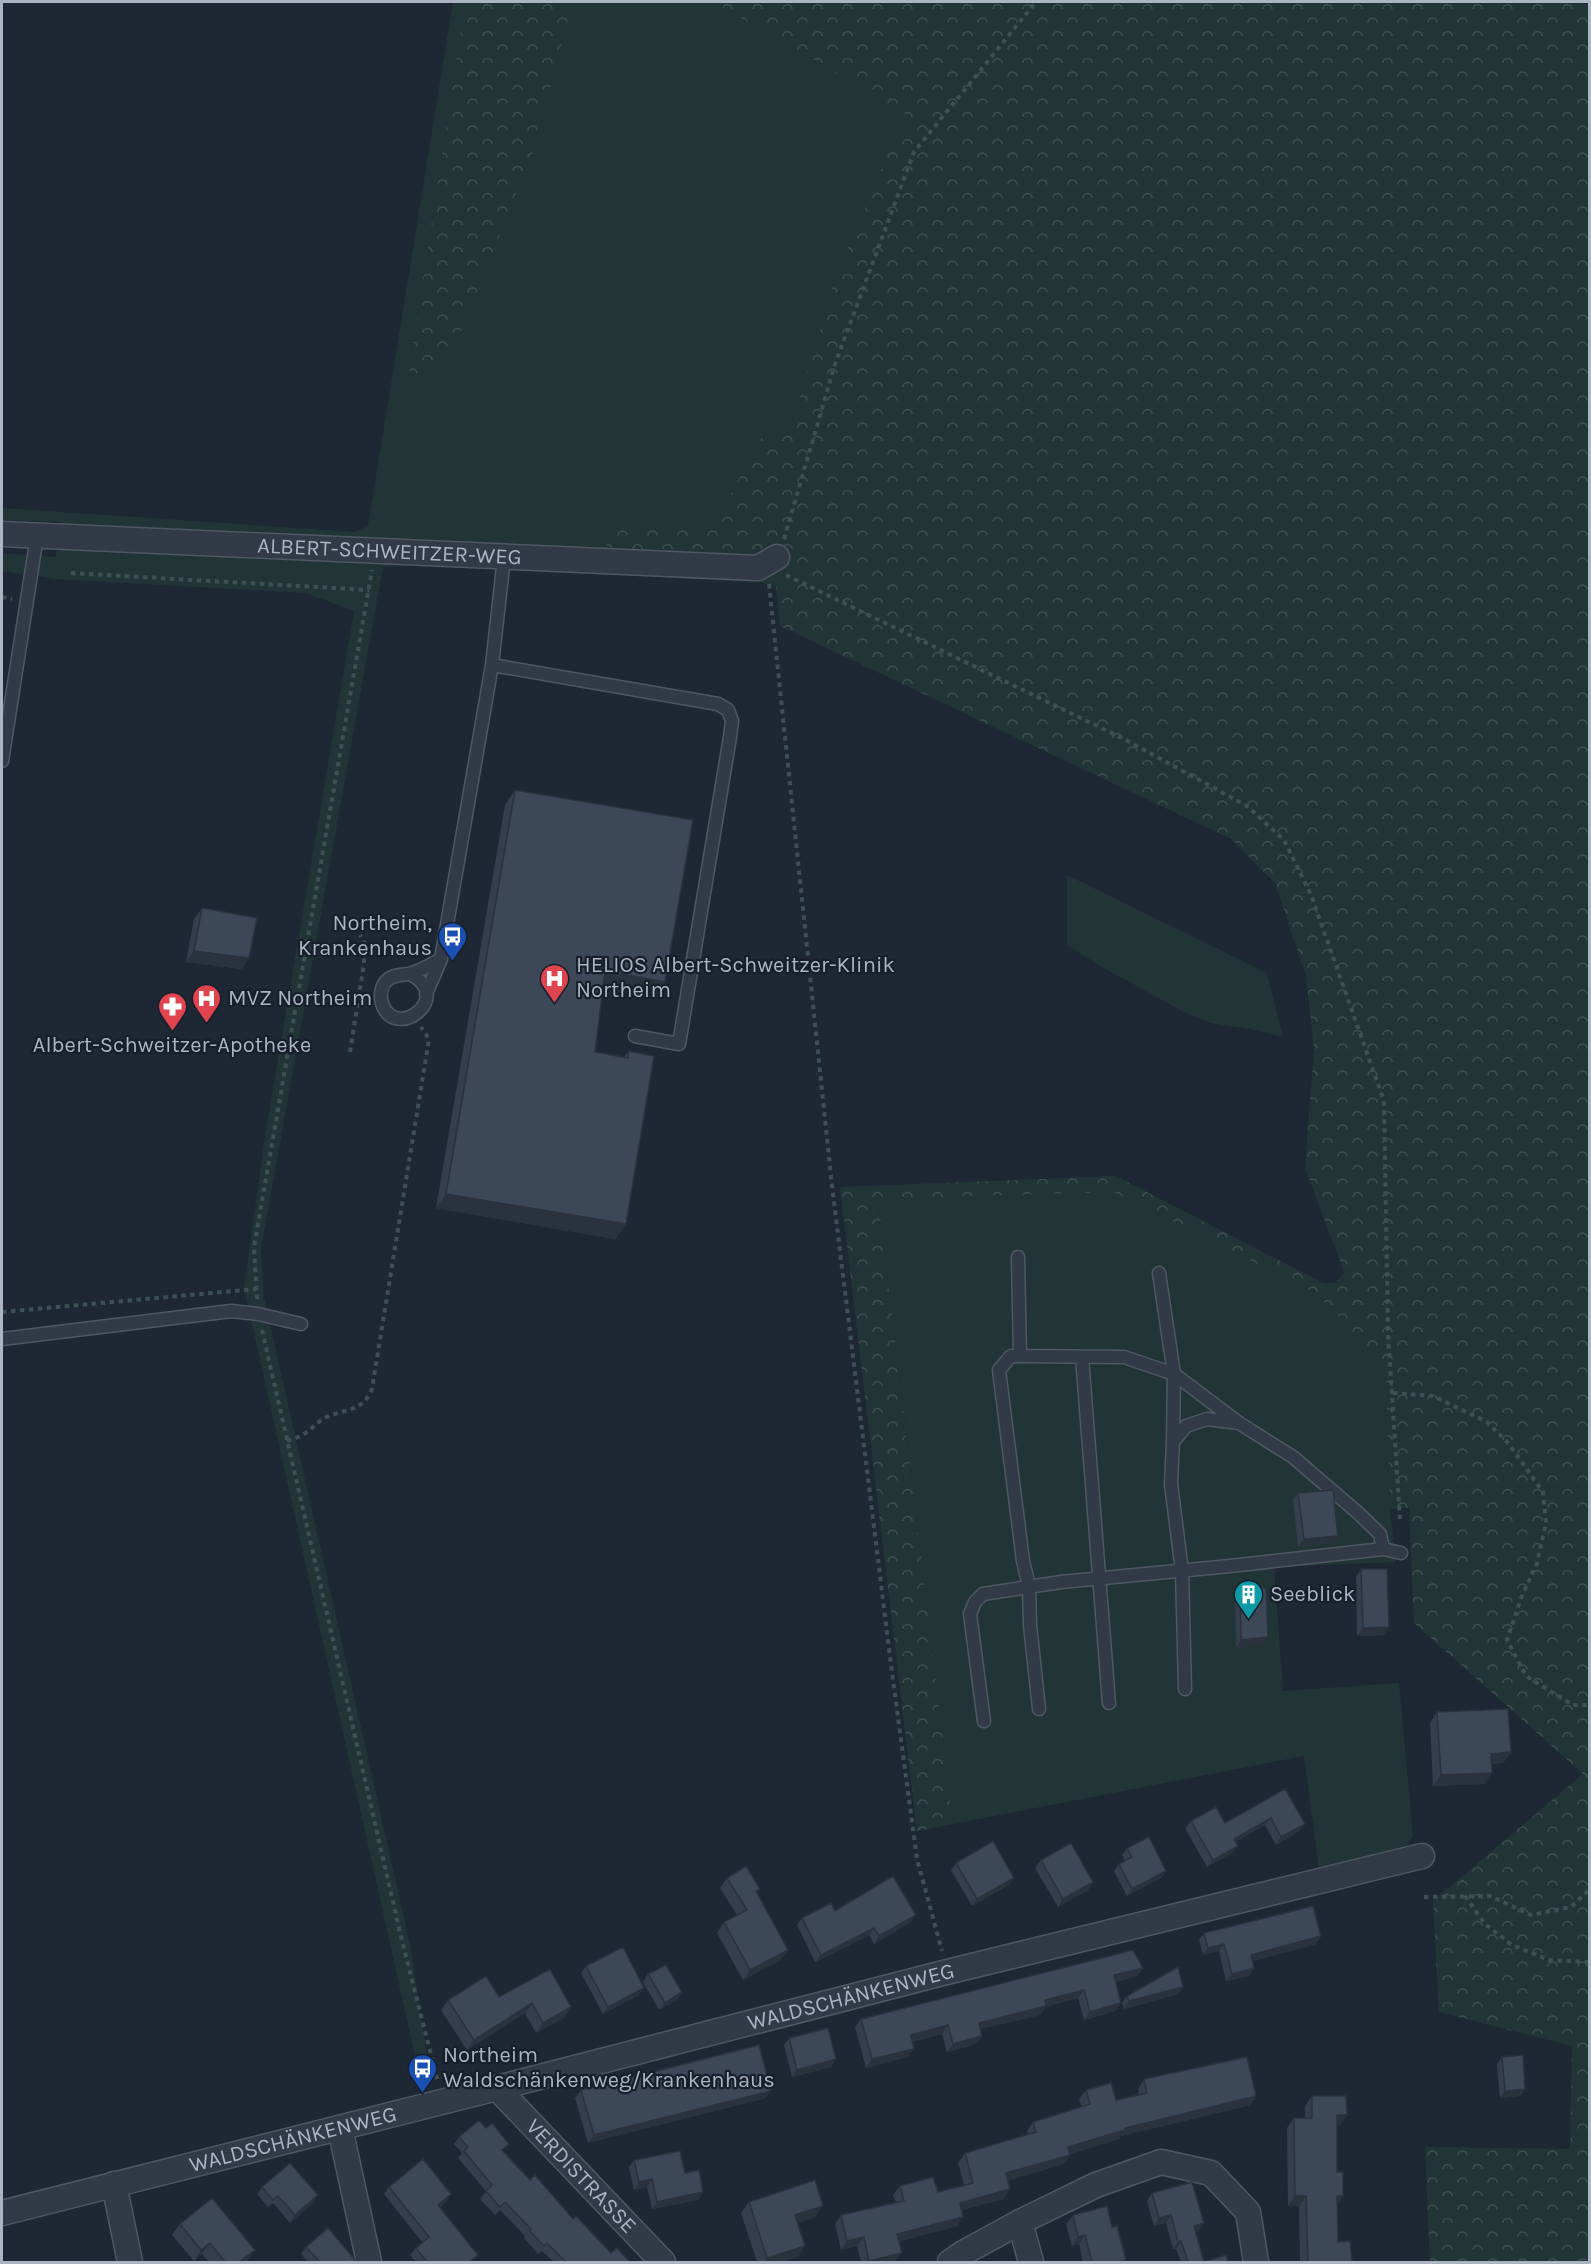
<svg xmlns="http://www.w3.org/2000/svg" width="1591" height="2264" viewBox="0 0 1591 2264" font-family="Karla,sans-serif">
	<defs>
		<pattern id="forest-crowns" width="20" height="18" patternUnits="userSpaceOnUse" patternTransform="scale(1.5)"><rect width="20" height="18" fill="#213537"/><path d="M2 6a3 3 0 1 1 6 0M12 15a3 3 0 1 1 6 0" fill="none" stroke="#3f5052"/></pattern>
	</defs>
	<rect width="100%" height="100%" fill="#1e2835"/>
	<path fill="#213537" d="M453,2H465L408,379L453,351L532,154L574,2H713L906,113L835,279L792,423L760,439L715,524L625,525L761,550L773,540L786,547L788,560L800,572L776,586L762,583L519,569L414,565L383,567L261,1249L264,1298L410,1944L431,2081L421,2083L244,1288L266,1130L354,611L306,593L55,579L2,571V553L56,557L60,522L2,520V508L355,532L368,526Z
		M1067,875L1267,973L1283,1037L1250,1029L1210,1023L1184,1012L1102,967L1067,945Z
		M1114,1192L1315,1293L1385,1364L1390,1509L1396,1562L1274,1567L1283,1691L1399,1683L1413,1836L1406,1847L1319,1868L1304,1756L953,1824L878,1198Z"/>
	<path fill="url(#forest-crowns)" d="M465,2H574L532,154L453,352L408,379Z
		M713,2H1589V2262H1430L1425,2147L1570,2149L1572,2046L1439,2012L1433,1901L1583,1774L1414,1623L1409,1508L1390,1509L1385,1364L1315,1293L1114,1192L878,1199L953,1824L917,1831L840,1187L1116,1176L1323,1283H1335L1344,1272L1305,1168L1314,1050L1306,976L1275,883L1231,839L780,626L776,586L799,572L788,560L786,547L773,540L761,550L743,560L602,550L625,525L715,524L760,439L792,423L835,279L905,113Z"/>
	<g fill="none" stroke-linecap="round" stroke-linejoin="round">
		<defs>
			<path id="service" d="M492,665L718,704L728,710L732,721L730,737L679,1044L635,1036
				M2,761L37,536
				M410,974C456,997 394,1043 382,1003C380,996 381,987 386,981C394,973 403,976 412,973C422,970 432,964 441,959
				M426,994L441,959L492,665L504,558
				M1018,1257L1020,1356
				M1159,1273L1174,1374L1173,1442
				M2,1339L231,1311L258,1314L301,1324
				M1082,1357L1109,1703
				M1185,1689L1182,1571L1171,1484L1173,1442L1186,1426L1207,1419L1239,1423L1293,1457L1357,1512L1380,1534L1383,1549
				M1039,1709L1030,1625L1029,1586L1023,1561L999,1370L1011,1356L1124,1357L1174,1374L1239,1423
				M984,1721L970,1614L975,1602L983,1594L1061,1582L1230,1566L1383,1549L1401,1553"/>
			<g id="minor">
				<path id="s1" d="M2,534L758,568L777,557"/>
				<path id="s2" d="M497,2088L663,2262"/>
				<path d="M340,2128L369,2262"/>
				<path d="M114,2184L130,2262"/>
				<path id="s3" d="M2,2213L497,2088L947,1972L1422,1856"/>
				<path d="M1020,2222L1031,2262"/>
				<path d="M950,2262L963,2253L1020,2222L1096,2185L1161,2162L1211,2173L1248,2212L1256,2262"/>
			</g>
		</defs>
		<use href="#service" stroke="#4f5764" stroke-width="15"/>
		<use href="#minor" stroke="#4f5764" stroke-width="27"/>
		<path stroke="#3d5154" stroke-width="4" stroke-dasharray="4.5 4.5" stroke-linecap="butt" d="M784,539L835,364L914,152L1036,2
			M71,573L369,590
			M786,575L1124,739L1247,806L1284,840L1311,895L1384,1101L1388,1334L1400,1519
			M769,584L832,1186L891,1665L917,1859L942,1951
			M2,597L12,599
			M350,1052L364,964V942L360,935
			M257,1299L254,1247L372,570
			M2,1312L256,1289
			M262,1330L401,1937L438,2082
			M1393,1393L1433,1396L1487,1422L1509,1444L1543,1492L1546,1523L1537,1563L1521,1598L1507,1640L1526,1676L1573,1705H1590
			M287,1441C293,1439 300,1437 304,1434C311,1430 316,1423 323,1419C342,1408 362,1414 372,1389L429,1039L421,1027
			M1465,1896L1485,1924L1512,1945L1549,1960L1590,1962
			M1424,1897L1490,1896L1531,1915L1571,1907L1590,1889"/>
		<use href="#service" stroke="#313a46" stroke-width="12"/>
		<use href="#minor" stroke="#313a46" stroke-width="24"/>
	</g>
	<path fill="#343e4c" d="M515,790L665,982L655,997L603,987L595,1052L624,1057L629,1051L626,1224L615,1239L436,1208L505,805Z
		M202,908L242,969L186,962L194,919Z
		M1298,1493L1338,1536L1333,1543L1298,1547L1293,1500Z
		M1361,1569L1384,1635L1357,1636L1356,1577Z
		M1240,1586L1263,1644L1236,1648L1235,1594Z
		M1437,1712L1511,1752L1503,1763L1491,1764L1484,1784L1433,1786L1430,1723Z
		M1285,1789L1299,1831L1276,1845L1265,1825L1235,1842L1232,1853L1207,1867L1185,1828L1191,1821L1225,1823Z
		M1127,1848L1166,1871L1161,1878L1127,1896L1114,1871L1119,1864L1125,1861L1122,1855Z
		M1041,1860L1093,1882L1088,1890L1058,1907L1035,1868Z
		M956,1863L1014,1878L1009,1885L972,1906L951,1870Z
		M727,1878L757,1894L788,1950L780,1960L743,1980L717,1933L724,1922L737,1915L720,1888Z
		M835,1911L911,1922L874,1944L869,1935L815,1962L797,1925L802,1918Z
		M1204,1933L1316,1944L1252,1961L1249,1976L1226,1981L1219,1951L1203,1955L1199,1940Z
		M586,1966L639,1995L603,2014L581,1973Z
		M1143,1968L1137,1976L1115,1982V2011L1084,2020L1078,1998L1046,2007L1040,2015L980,2029L982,2036L976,2044L947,2052L942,2034L912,2042L908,2057L866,2068L855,2027L861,2019Z
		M550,1969L565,2017L536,2033L525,2013L467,2050L441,2010L448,2000L499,1997Z
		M648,1974L682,1992L677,2000L659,2010L643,1982Z
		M1183,1987L1178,1994L1124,2009L1122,2003L1127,1996Z
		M789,2038L836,2059L831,2067L792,2077L784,2045Z
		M1502,2057L1525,2089L1520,2096L1500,2098L1497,2064Z
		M1144,2079L1256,2096L1250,2105L1121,2136L1119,2139L1070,2154L1064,2164L1008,2180L1004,2199L962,2210L957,2226L899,2241L895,2262H861L857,2246L841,2250L835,2224L841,2215L896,2202L893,2195L900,2186L938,2192L964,2185L958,2163L965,2153L1028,2135L1027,2131L1033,2122L1082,2107L1079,2099L1086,2090L1116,2100L1139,2095L1138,2089Z
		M581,2090L766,2098L588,2143L575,2098Z
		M1312,2096L1347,2115L1340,2125H1337L1338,2242L1352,2262H1300L1299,2206H1288L1287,2128L1294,2118H1305V2106Z
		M459,2137L504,2152L530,2180L611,2253L630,2262H554L542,2251L538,2254L524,2238L525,2236L500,2210L495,2215L480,2199L486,2191L458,2158L462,2153L454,2144Z
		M634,2160L685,2173L703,2192L698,2200L652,2209L647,2187L634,2190L629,2167Z
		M262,2187L313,2203L290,2223L273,2203L268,2207L257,2194Z
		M389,2187L451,2194L446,2201L440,2207L473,2262H416L410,2255L416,2248L422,2242L384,2194Z
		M1152,2193L1204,2223L1198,2231L1195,2232L1204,2262H1228H1181L1176,2249H1173L1166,2223L1154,2226L1147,2201Z
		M749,2202L815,2217L797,2223L805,2246L797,2257L780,2262H757L741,2213Z
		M1073,2215L1112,2227L1124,2262H1083L1079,2244L1072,2246L1066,2224Z
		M180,2224L255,2250L245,2262H209L202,2254L194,2261L172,2235Z
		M306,2247L356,2261L355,2262H308L301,2254Z"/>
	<path fill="#2a323e" d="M194,951L249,958L242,969L186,962Z
		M605,971L665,982L655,997L594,986Z
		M446,1194L626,1224L615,1239L436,1208Z
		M1338,1536L1333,1543L1298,1547L1304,1539Z
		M1389,1627L1384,1635L1357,1636L1363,1628Z
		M1268,1637L1263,1644L1236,1648L1241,1640Z
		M1511,1752L1503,1763L1483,1765L1491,1754Z
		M1492,1773L1484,1784L1433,1786L1441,1775Z
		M1271,1818L1265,1825L1228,1846L1234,1839Z
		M1305,1824L1299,1831L1276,1845L1281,1837Z
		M1238,1846L1232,1853L1207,1867L1213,1860Z
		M1166,1871L1161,1878L1127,1896L1132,1889Z
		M1014,1878L1009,1885L972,1906L977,1899Z
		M1093,1882L1088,1890L1058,1907L1063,1899Z
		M916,1915L911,1922L874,1944L879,1936Z
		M874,1928L869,1935L815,1962L821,1955Z
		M1321,1936L1316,1944L1246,1963L1251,1955Z
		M1224,1944L1219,1951L1203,1955L1208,1948Z
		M788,1950L780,1960L743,1980L750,1970Z
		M1143,1968L1137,1976L1108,1984L1114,1975Z
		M1254,1968L1249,1976L1226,1981L1232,1974Z
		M1183,1987L1178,1994L1124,2009L1129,2001Z
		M644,1988L639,1995L603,2014L608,2007Z
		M1084,1990L1078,1998L1046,2007L1040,2015L973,2031L979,2023L1045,2000Z
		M682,1992L677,2000L659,2010L665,2003Z
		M532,2003L525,2013L467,2050L474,2040Z
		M1121,2003L1115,2011L1084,2020L1090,2012Z
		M571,2007L565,2017L536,2033L543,2023Z
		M948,2025L942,2034L905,2044L911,2035Z
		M982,2036L976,2044L947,2052L953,2044Z
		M914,2049L908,2057L866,2068L872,2059Z
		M836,2059L831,2067L792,2077L797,2070Z
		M1525,2089L1520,2096L1500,2098L1505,2091Z
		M771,2091L766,2098L588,2143L594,2135Z
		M1256,2096L1250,2105L1121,2136L1119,2139L1061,2157L1068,2147L1125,2128Z
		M1337,2115H1347L1340,2125H1330Z
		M1070,2155L1064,2164L1000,2183L1006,2173Z
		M652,2179L647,2187L634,2190L639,2182Z
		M1010,2189L1004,2199L953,2212L960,2203Z
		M703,2192L698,2200L652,2209L657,2202Z
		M451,2194L446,2201L433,2212L438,2205Z
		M318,2195L313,2203L290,2223L295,2215Z
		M1295,2196H1306L1299,2206H1288Z
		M1337,2196H1343L1336,2206Z
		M823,2206L815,2217L787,2226L795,2215Z
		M1171,2215L1166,2223L1154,2226L1159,2218Z
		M963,2217L957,2226L891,2244L897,2234Z
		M1204,2223L1198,2231L1188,2233L1194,2226Z
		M1085,2235L1079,2244L1072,2246L1078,2237Z
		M864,2237L857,2246L841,2250L847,2241Z
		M1181,2241L1176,2249H1173L1178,2242Z
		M210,2243L202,2254L194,2261L201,2250Z
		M805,2246L797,2257L780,2262H764L767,2258Z
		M255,2250L247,2261L245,2262H239Z
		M902,2253L895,2262H868L869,2261Z"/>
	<path fill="#3c4858" stroke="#2a323e" stroke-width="1.5" d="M515,790L693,820L665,982L605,971L595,1052L628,1058L629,1051L654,1056L626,1224L446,1194Z
		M202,908L257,918L249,958L194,951Z
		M1333,1490L1338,1536L1304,1539L1298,1493Z
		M1361,1569H1387L1389,1627L1363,1628Z
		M1240,1586L1266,1588L1268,1637L1241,1640Z
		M1508,1709L1511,1752L1491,1754L1492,1773L1441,1775L1437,1712Z
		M1285,1789L1305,1824L1281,1837L1271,1818L1234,1839L1238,1846L1213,1860L1191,1821L1216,1807L1225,1823Z
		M1149,1837L1166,1871L1132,1889L1119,1864L1132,1857L1127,1848Z
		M993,1841L1014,1878L977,1899L956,1863Z
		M1071,1843L1093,1882L1063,1899L1041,1860Z
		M746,1866L760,1889L756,1891L788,1950L750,1970L724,1922L747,1910L727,1878Z
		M893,1876L916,1915L879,1936L874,1928L821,1955L802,1918L831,1903L835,1911Z
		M1313,1906L1321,1936L1251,1955L1254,1968L1232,1974L1224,1944L1208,1948L1204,1933Z
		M623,1947L644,1988L608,2007L586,1966Z
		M1133,1950L1143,1968L1114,1975L1121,2003L1090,2012L1084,1990L1045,2000L1046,2006L979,2023L982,2036L953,2044L948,2025L911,2035L914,2049L872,2059L861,2019Z
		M666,1965L682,1992L665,2003L648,1974Z
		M1178,1967L1183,1987L1129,2001L1127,1996Z
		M550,1969L571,2007L543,2023L532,2003L474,2040L448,2000L486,1976L499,1997Z
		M828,2028L836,2059L797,2070L789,2038Z
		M759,2045L771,2091L594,2135L581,2090Z
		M1523,2055L1525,2089L1505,2091L1502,2057Z
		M1247,2057L1256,2096L1125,2128V2130L1068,2147L1070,2155L1006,2173L1010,2189L960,2203L963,2217L897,2234L902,2253L869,2261L864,2237L847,2241L841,2215L904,2201L900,2186L933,2177L938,2192L973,2183L965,2153L1036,2132L1033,2122L1090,2104L1086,2090L1111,2083L1116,2100L1147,2093L1144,2079Z
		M1312,2096H1346L1347,2115H1337V2172H1343V2196H1337L1338,2242L1350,2241L1352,2262H1308L1306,2196H1295L1294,2118H1312Z
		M479,2120L486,2128L492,2123L509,2144L502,2150L530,2180L535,2175L573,2219L576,2216L611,2253L617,2248L630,2262H566L547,2243L544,2246L529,2230L531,2229L505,2202L500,2207L486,2191L492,2185L464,2151L468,2147L459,2137Z
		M680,2151L685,2173L699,2170L703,2192L657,2202L652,2179L639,2182L634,2160Z
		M423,2159L451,2194L438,2205L478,2255L469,2262H427L416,2248L429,2237L389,2187Z
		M290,2163L318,2195L295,2215L278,2196L273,2200L262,2187Z
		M815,2180L823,2206L795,2215L805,2246L767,2258L749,2202Z
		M1192,2182L1204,2223L1194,2226L1204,2262L1226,2255L1228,2262H1188L1181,2241L1178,2242L1171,2215L1159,2218L1152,2193Z
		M212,2198L255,2250L239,2262H225L210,2243L201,2250L180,2224Z
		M1107,2206L1112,2227L1117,2226L1126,2260L1119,2262H1092L1085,2235L1078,2237L1073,2215Z
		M328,2228L356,2261L354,2262H320L306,2247Z"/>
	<defs>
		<symbol id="bus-pin" viewBox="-11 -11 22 30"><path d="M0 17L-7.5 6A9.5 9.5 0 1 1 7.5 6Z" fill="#1a4fb4" stroke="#171f2a"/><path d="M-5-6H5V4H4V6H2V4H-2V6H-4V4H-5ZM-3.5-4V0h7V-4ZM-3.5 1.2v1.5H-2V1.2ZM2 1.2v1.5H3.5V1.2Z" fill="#fff"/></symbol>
		<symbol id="hospital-pin" viewBox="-11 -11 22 30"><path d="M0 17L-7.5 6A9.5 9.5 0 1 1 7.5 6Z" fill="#e0444e" stroke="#171f2a"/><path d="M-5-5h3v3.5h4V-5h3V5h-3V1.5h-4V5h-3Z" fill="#fff"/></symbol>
		<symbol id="pharmacy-pin" viewBox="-11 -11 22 30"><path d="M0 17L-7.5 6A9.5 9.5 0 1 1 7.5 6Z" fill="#e0444e" stroke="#171f2a"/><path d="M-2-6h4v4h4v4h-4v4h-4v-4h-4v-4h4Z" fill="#fff"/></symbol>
		<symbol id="building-pin" viewBox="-11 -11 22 30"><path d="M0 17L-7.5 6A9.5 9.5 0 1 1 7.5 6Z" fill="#0f9aa8" stroke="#171f2a"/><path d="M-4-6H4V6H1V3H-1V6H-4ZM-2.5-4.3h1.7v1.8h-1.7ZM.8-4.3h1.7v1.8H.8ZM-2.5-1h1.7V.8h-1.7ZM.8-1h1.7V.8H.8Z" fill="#fff"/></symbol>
	</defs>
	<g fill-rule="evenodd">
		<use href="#bus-pin" x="436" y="920" width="33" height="45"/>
		<use href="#hospital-pin" x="538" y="962" width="33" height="45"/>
		<use href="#hospital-pin" x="190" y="982" width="33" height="45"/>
		<use href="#pharmacy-pin" x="156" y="990" width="33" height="45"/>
		<use href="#building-pin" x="1232" y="1578" width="33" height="45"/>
		<use href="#bus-pin" x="406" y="2052" width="33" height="45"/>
	</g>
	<g text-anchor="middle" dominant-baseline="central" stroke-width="4.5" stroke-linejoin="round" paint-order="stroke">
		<g font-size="22" fill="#abb4c3" stroke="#171f2a">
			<text stroke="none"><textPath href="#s1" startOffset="388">ALBERT-SCHWEITZER-WEG</textPath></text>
			<text stroke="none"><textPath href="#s3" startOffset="876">WALDSCHÄNKENWEG</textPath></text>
			<text stroke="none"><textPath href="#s3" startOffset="300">WALDSCHÄNKENWEG</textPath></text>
			<text stroke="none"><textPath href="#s2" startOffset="122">VERDISTRASSE</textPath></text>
		</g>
		<g font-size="22" fill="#abb4c3" stroke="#171f2a" text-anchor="start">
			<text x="432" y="923" text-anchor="end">Northeim,<tspan x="432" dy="25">Krankenhaus</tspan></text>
			<text x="576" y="965">HELIOS Albert-Schweitzer-Klinik<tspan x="576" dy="25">Northeim</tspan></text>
			<text x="228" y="998">MVZ Northeim</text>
			<text x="172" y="1045" text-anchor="middle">Albert-Schweitzer-Apotheke</text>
			<text x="1270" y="1594">Seeblick</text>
			<text x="443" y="2055">Northeim<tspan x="443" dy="25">Waldschänkenweg/Krankenhaus</tspan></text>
		</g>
	</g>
	<rect width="1591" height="2264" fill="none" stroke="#abb4c3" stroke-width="6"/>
</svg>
